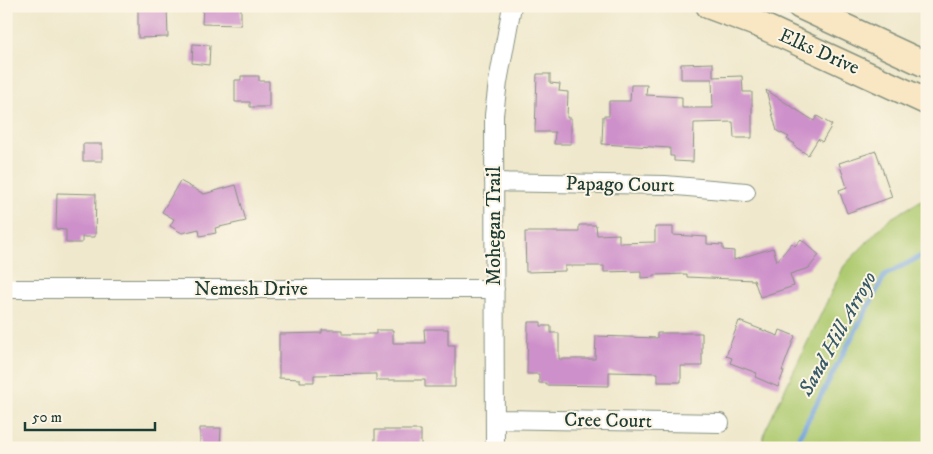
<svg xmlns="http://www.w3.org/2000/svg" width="933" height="454" viewBox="0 0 933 454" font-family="'IM FELL DW Pica',serif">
	<rect width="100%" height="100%" fill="#fcf5e5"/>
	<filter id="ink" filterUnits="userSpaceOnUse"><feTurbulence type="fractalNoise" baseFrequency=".02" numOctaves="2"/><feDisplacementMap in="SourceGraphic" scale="10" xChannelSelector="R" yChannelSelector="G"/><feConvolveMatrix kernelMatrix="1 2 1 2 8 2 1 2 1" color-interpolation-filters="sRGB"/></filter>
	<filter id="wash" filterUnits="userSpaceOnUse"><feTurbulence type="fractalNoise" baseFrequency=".0096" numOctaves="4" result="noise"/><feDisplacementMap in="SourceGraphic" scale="20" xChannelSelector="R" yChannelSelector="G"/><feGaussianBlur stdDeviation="1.12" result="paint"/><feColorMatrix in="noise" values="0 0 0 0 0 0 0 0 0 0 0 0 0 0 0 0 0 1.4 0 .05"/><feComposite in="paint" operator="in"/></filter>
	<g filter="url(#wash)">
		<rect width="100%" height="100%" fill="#efe8cc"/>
		<path fill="#afcb71" stroke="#678452" d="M927,197V448H761L765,431L844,266L888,220Z"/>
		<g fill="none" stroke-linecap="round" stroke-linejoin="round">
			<path stroke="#70a1da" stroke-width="5" d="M797,448L799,437L885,275L927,253"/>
		</g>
		<g id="blocks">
			<path fill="#ce90ca" d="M138,6H167L168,37L138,38Z
				M203,6H241V25L202,24Z
				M193,44L210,45L209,65L192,63Z
				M713,63V77L742,76L743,92H752V138H734L733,122L694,123L693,162L674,161V156H670V148L602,144L603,116H609V101H630L631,85H647L646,95L682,97V108H713L712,79H681V64Z
				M537,74H550V83L560,84L559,91L568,92L567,118H571V144H554L555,132H535Z
				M241,76H259V81H269V107H250V102H235V80H241Z
				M766,90L814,121L817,116L832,125L822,142L818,139L808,155L794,146L795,144L787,139L789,137L777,131Z
				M83,144H102V161H83Z
				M876,151L892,197L847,213L839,190L847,187L839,163Z
				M180,181L204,194L236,185L246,221L215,228L216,233L200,236L199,229L182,233L170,226L174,219L162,212Z
				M57,193L96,194L95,237H82V243H66V230L56,229Z
				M579,225H596L597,235L619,234V243L655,242V227H673V235L707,237V244L723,245V250L734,251V260L773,248L777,261L792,243L795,246L801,239L819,255L809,268L790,274L794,286L760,297L754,280L687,277V274L654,275V277L641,278V271L604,272V266H565V271L526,272L525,232H579Z
				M739,321L778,336L780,330L795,336L782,371H784L778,387L755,377L757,373L730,363L732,358L726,356Z
				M528,322H541V326H551V333H559V359H595L596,336L657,338V333H702V366H681V382H658V373L609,372V386L546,385V383H539V374H527Z
				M424,329H448V345H455V387H425V380H376V374L314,375V382H300V379L279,378V334L322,333V330H342V334H376V330H393V343H425Z
				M200,428H221L220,448H200Z
				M375,430H421V448H382V445H375Z"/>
		</g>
	</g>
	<g filter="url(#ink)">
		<use href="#blocks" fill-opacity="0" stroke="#879280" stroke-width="1"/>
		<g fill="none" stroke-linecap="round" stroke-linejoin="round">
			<defs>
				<path id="minor" d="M494,182L665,185L746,192
					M6,289H495
					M495,419L720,423
					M495,448L494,115L498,82L512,6"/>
				<path id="secondary" d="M709,6L760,25L927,102
					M800,6L927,65"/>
			</defs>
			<use href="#minor" stroke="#879280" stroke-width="20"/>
			<use href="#secondary" stroke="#879280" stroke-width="28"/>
			<use href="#minor" stroke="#fff" stroke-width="18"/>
			<use href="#secondary" stroke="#f9e7c3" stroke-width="25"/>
		</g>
	</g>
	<g text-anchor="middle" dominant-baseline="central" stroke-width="4" stroke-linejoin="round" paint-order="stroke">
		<g font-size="20" fill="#1f3d34" stroke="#fcf5e5">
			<text transform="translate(819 52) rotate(24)">Elks Drive</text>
			<text transform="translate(620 185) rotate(1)">Papago Court</text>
			<text transform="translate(494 226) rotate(-90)">Mohegan Trail</text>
			<text x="251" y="289">Nemesh Drive</text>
			<text transform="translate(608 421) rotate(1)">Cree Court</text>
		</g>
		<g font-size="21" font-style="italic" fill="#375b66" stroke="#fcf5e5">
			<text transform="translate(838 334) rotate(-61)">Sand Hill Arroyo</text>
		</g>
	</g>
	<rect width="933" height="454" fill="none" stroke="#fcf5e5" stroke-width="25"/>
	<path d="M25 422v8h130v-8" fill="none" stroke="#1f3d34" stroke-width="2.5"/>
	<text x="32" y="422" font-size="15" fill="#1f3d34" stroke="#fcf5e5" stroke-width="4" paint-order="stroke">50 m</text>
</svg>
